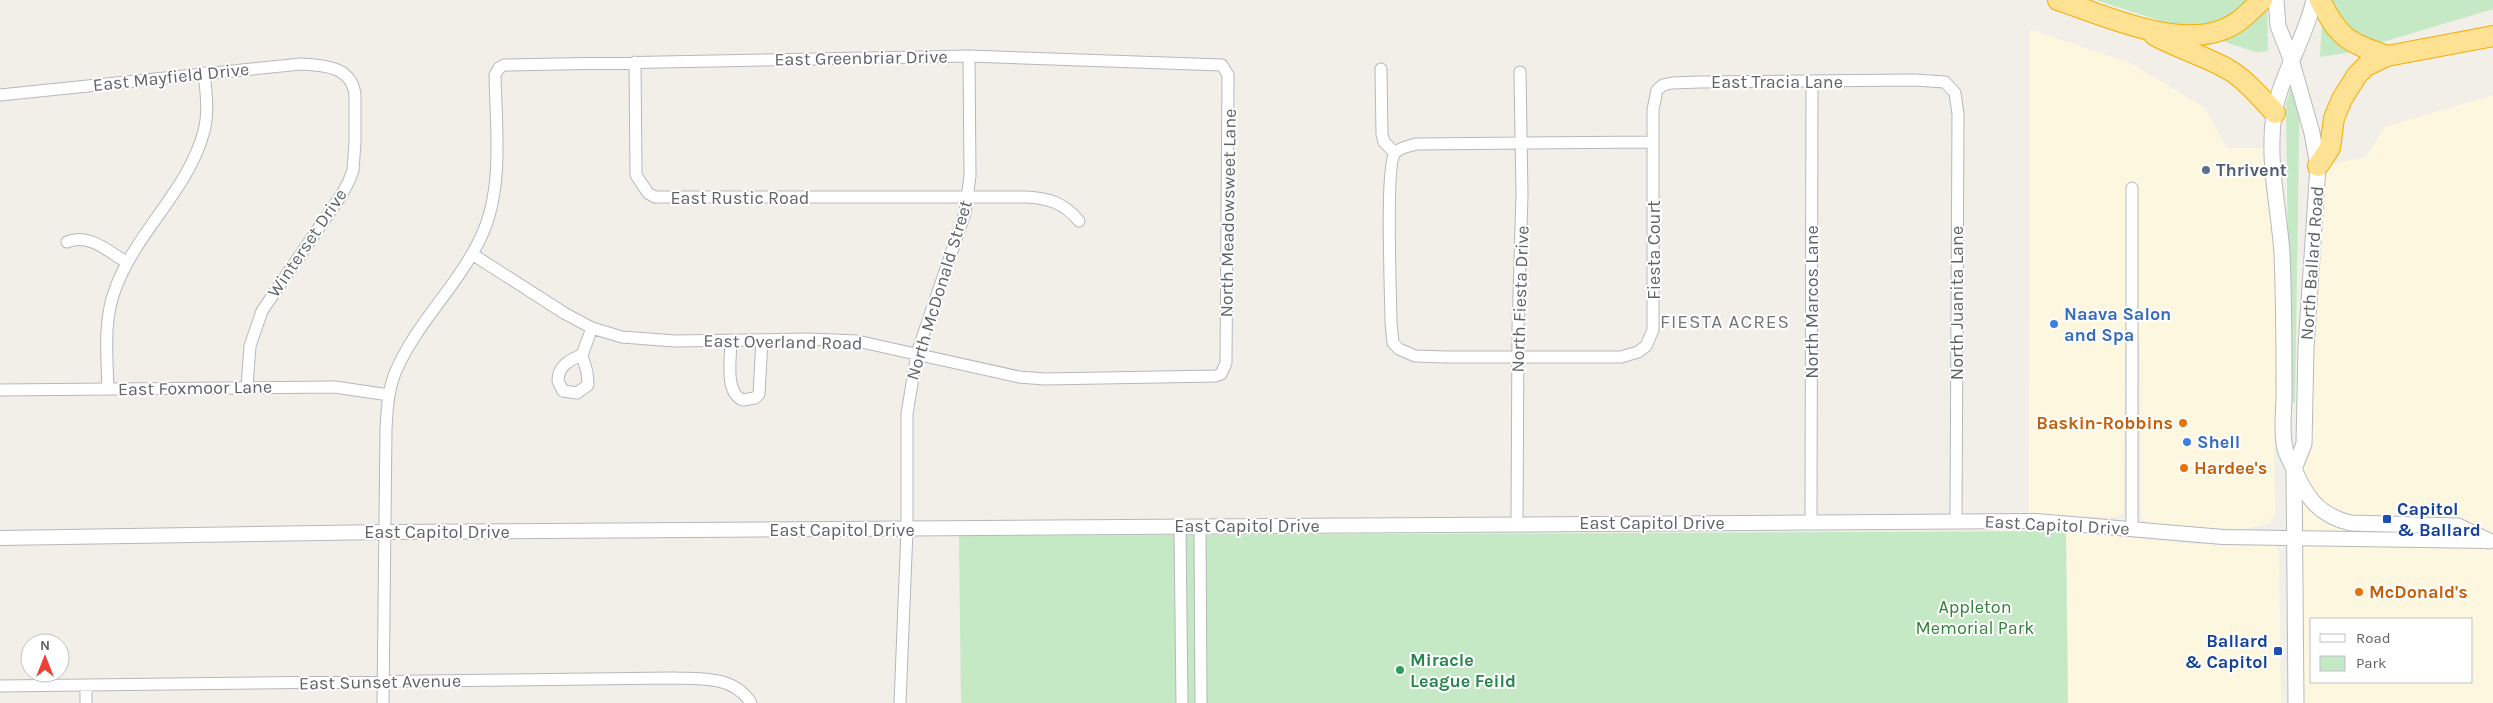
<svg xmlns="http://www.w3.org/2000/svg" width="2493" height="703" viewBox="0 0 2493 703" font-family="Karla,sans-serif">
	<rect width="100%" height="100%" fill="#f1efe8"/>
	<path fill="#fef7e0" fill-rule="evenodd" d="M2030,29L2132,64L2205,108L2227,148H2272L2278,387L2274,437L2275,514L2269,524L2246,529L2203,528L2146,522L2141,518L2140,340H2125L2123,513L2115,517L2029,514Z
		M2493,95V703H2296L2294,469L2304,444L2318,166L2366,157L2385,127ZM2312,619H2472V682H2312Z
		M2066,531L2196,544L2276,546L2279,552L2281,703H2068Z"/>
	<path fill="#c5e8c5" d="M2096,0H2267L2268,51L2256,52Z
		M2323,0H2493V9L2346,53L2320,57Z
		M2300,74L2295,403H2290L2286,105L2292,82Z
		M2066,531L2068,703H961L959,536Z"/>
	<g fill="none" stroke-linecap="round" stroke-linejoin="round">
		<defs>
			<path id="minor" d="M635,62L636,175L648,193L655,197H1026C1049,198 1064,203 1079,221
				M1381,69L1382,134L1384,142L1395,153
				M0,95L301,64C325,65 352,67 355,95V142L353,170L349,181L342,194L262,311L250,346L247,387
				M1653,142L1416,144C1410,146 1400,147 1395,153C1385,165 1391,298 1391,323L1393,343L1399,349L1415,356L1447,357H1621L1638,352L1646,346L1653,330V110L1657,90L1663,85L1672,83L1699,82L1914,80L1945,82L1955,93L1958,114L1956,521
				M67,242C89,233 108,251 126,262
				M731,340C731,357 724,393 743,400L755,398L759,394L762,340
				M582,355C569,360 558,366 558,381L563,391L577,393L588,385L587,372L582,355L592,328
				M108,389C107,355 103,319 116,287C137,231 189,189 204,131C209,112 206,92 204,73
				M0,390L335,387L389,395
				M1811,523L1812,82
				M1517,525L1518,329L1522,195L1520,72
				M1200,526L1201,703
				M1180,527L1182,703
				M2132,528V188
				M0,686L672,678C701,679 733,675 751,703
				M86,703V685
				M383,703L386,429C387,410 388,391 395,373C416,323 458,286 481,237C504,189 496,127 495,75L499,68L504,65L969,56L1222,65L1228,75L1226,363L1221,374L1216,376L1045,379L1019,377L857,341L809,339L675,341L622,337L592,328L564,313L472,254
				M900,703L907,530V414L917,353L965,213L970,176L969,56"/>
			<path id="tertiary" d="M0,538L386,532L2036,521L2223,537L2488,541"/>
			<path id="secondary" d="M2276,0L2278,26L2291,59L2312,133L2318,166L2306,348L2304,444L2294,469L2296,703
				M2314,0C2305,40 2281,74 2274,114C2267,162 2279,207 2282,254C2284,301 2284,348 2284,395C2284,411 2281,432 2285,448C2286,455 2291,462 2294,469C2306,497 2319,516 2351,523L2458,526L2489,541"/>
			<path id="motorway" d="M2058,0C2103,15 2174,48 2222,30C2239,24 2249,12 2262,0
				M2320,0C2339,38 2347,42 2387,56
				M2154,35C2176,47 2201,55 2224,67C2245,78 2259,96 2275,113
				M2318,166L2330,148L2334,118L2342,99L2357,75L2366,66L2387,56L2493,36"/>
		</defs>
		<use href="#minor" stroke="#b5b8bc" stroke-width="13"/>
		<use href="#tertiary" stroke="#b5b8bc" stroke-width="16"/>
		<use href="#secondary" stroke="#b6babf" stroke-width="17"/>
		<use href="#motorway" stroke="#f9ab00" stroke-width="22"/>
		<use href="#minor" stroke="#fff" stroke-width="11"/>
		<use href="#tertiary" stroke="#fff" stroke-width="14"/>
		<use href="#secondary" stroke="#fff" stroke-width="15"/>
		<use href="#motorway" stroke="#fde293" stroke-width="20"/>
	</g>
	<circle fill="#5c6f8a" stroke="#fff" stroke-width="2" cx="2206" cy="170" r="5"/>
	<g fill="#3f7fe0" stroke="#fff" stroke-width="2">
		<circle cx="2054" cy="324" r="5"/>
		<circle cx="2187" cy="442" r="5"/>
	</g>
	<g fill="#e8710a" stroke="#fff" stroke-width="2">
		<circle cx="2183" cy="423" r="5"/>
		<circle cx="2184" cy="468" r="5"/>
		<circle cx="2359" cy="592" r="5"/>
	</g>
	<g fill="#1a4fb4" stroke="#fff" stroke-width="2">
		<rect x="2382" y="514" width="10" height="10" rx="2.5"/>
		<rect x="2273" y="646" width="10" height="10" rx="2.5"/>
	</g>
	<circle fill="#2e9e5b" stroke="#fff" stroke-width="2" cx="1400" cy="670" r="5"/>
	<g text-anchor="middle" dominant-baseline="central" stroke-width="4" stroke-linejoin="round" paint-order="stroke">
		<g font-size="18" fill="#5f6368" stroke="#fff">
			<text transform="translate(861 58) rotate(-1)">East Greenbriar Drive</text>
			<text transform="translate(171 77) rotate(-6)">East Mayfield Drive</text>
			<text x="1777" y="82">East Tracia Lane</text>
			<text x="740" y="198">East Rustic Road</text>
			<text transform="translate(1228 213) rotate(-89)">North Meadowsweet Lane</text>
			<text transform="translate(307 243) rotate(-56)">Winterset Drive</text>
			<text transform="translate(1654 250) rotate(-90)">Fiesta Court</text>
			<text transform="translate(2312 263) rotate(-86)">North Ballard Road</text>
			<text transform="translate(939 290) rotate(-73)">North McDonald Street</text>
			<text transform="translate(1520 299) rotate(-88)">North Fiesta Drive</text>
			<text transform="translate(1812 302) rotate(-90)">North Marcos Lane</text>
			<text transform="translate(1957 303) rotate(-90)">North Juanita Lane</text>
			<text transform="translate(783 342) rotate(1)">East Overland Road</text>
			<text transform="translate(195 388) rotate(-1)">East Foxmoor Lane</text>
			<text x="1652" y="523">East Capitol Drive</text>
			<text transform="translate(2057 525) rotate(3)">East Capitol Drive</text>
			<text x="1247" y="526">East Capitol Drive</text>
			<text x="842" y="530">East Capitol Drive</text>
			<text x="437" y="532">East Capitol Drive</text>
			<text transform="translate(380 682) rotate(-1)">East Sunset Avenue</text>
		</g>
		<g font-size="18" font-weight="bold" fill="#4e5e75" stroke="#fff" text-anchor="start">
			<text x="2216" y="170">Thrivent</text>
		</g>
		<g font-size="18" font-weight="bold" fill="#366cbe" stroke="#fff" text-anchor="start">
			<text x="2064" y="314">Naava Salon<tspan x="2064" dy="21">and Spa</tspan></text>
			<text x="2197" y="442">Shell</text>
		</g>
		<g font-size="18" font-weight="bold" fill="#c56008" stroke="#fff" text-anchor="start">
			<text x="2173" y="423" text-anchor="end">Baskin-Robbins</text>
			<text x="2194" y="468">Hardee's</text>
			<text x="2369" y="592">McDonald's</text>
		</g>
		<g font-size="18" font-weight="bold" fill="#164399" stroke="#fff" text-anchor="start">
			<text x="2397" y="509">Capitol<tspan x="2397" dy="21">&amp; Ballard</tspan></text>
			<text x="2268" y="641" text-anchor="end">Ballard<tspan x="2268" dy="21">&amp; Capitol</tspan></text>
		</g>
		<g font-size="18" fill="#348238" stroke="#fff">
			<text x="1975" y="607">Appleton<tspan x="1975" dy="21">Memorial Park</tspan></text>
		</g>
		<g font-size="18" font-weight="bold" fill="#27864d" stroke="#fff" text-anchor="start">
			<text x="1410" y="660">Miracle<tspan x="1410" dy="21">League Feild</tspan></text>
		</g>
		<g font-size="19" letter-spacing="1" fill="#70757a" stroke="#fff">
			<text x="1725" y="322">FIESTA ACRES</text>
		</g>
	</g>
	<rect x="2310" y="618" width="162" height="65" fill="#ffffff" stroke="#bfc1c3"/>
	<rect x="2320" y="634" width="25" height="8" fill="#ffffff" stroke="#bfc1c3"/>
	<text x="2356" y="643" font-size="15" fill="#5f6368">Road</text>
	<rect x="2320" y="656" width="25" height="15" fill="#c5e8c5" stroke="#bfc1c3"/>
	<text x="2356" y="668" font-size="15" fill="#5f6368">Park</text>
	<g transform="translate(45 658)"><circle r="24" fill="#ffffff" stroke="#bfc1c3"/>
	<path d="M0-4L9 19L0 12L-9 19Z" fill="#ea4335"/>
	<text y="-8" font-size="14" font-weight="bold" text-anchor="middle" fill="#5f6368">N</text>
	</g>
</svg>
